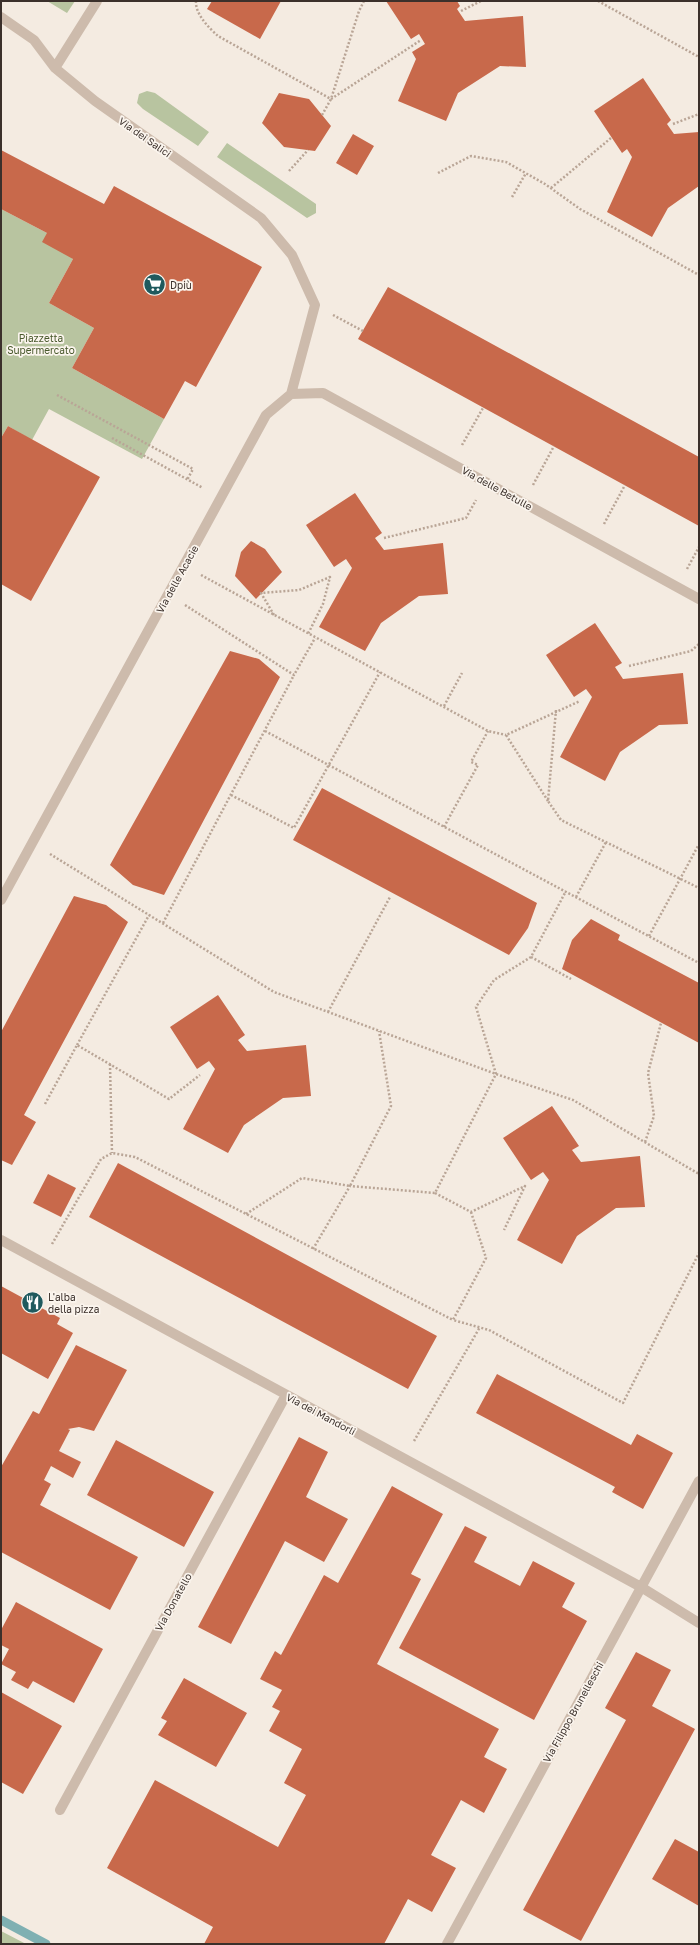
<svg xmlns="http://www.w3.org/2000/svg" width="700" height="1945" viewBox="0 0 700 1945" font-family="'Golos Text',sans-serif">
	<rect width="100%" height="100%" fill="#f4ebe1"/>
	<path fill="#b8c4a0" d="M47,1H75L67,13Z
		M147,91L155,93L209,132L198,146L143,109L137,103L139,94Z
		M227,143L316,204V213L307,218L217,157Z
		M1,209L47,233L73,259L49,303L94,328L72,368L164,419L142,459L49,409L32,440L8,426L1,438Z
		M1,1931L26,1944H1Z"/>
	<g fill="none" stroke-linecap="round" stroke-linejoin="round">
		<path stroke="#7fb0b2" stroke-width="9" d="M1,1920L46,1944"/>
	</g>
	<path fill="#c8694b" d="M212,1H281L260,39L207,9Z
		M386,1H457L460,6L457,9L465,21L523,16L526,67L500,66L458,93L446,121L398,101L416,59L412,52L425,44L419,34L411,39Z
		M643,78L671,120L667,124L674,134L699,132V186L668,208L652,237L607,212L632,157L627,149L622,153L594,111Z
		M279,93L309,99L331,126L315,151L284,147L262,123Z
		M353,134L374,146L357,175L336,163Z
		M1,150L104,204L114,186L262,267L196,387L185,381L164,419L72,368L94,328L49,303L73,259L42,242L47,233L1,209Z
		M388,287L699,457V526L358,339Z
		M8,426L100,477L31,601L1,584V438Z
		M355,493L382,533L375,538L384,550L443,543L448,594L419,596L381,623L365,651L319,627L352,568L346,559L334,567L306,525Z
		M251,541L265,549L282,572L256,599L235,576L241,552Z
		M595,623L622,663L615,667L623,679L683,673L688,724L659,725L620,752L605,781L560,757L592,697L586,689L574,697L546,655Z
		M230,651L259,659L280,677L164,895L133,885L110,865Z
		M322,788L537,903L528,928L509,955L293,840Z
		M74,896L106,905L128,922L24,1115L36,1122L12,1165L1,1160V1032Z
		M591,919L620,935L618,940L699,983V1043L562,969L572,940Z
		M218,995L245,1035L238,1040L247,1051L306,1045L311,1096L283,1098L244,1125L228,1153L183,1129L215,1069L209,1061L197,1069L170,1027Z
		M552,1106L579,1146L572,1150L581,1162L640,1156L645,1207L616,1208L577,1236L562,1264L517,1240L549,1180L543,1172L531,1180L503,1138Z
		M118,1163L437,1336L408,1389L89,1217Z
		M48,1174L76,1188L61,1217L33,1203Z
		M1,1286L60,1318L57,1324L73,1333L48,1379L1,1353Z
		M76,1345L127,1370L94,1431L79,1427L68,1429L70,1430L59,1451L81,1462L73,1478L51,1466L44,1480L51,1484L40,1505L138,1557L110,1610L1,1552V1467L33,1411L39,1414Z
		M497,1374L631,1445L637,1434L673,1453L643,1509L612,1492L615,1487L476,1413Z
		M299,1437L328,1452L306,1497L348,1519L324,1562L285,1541L231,1644L198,1627Z
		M116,1440L214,1492L184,1547L87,1495Z
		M392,1486L443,1514L411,1574L421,1579L377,1664L499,1729L484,1757L507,1769L484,1813L461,1800L431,1855L456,1868L432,1912L408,1899L384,1944H204L213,1927L107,1868L155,1780L278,1847L306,1795L284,1783L302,1749L269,1731L280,1711L272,1707L282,1690L260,1679L275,1651L281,1655L324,1575L338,1583Z
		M465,1526L487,1537L474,1562L520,1586L533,1561L575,1583L562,1607L587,1621L534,1720L399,1648Z
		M16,1602L103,1649L74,1703L33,1681L28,1689L11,1680L16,1672L1,1664L9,1649L1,1645V1630Z
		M636,1652L671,1670L652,1706L695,1729L581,1941L523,1910L626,1720L605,1708Z
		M184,1678L247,1713L216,1767L158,1735L167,1721L161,1718Z
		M1,1692L62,1726L23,1794L1,1782Z
		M675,1839L699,1852V1906L652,1879Z"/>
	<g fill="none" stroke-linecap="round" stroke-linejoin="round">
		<path stroke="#b9a596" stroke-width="2.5" stroke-dasharray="2 2" stroke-linecap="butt" d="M196,1C195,14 209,28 218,36L331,99L421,40
			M598,1L699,57
			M461,11L481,1
			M322,115L331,99L359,11L364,1
			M673,124L699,114
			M289,171L308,150
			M438,173L471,156L506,162L545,184L580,209L699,275
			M551,188L611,138
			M512,197L526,173
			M333,315L363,331
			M57,395L193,469L187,480
			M112,438L203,488
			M462,445L483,408
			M533,485L554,446
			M604,524L625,485
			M384,538L466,518L476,500
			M687,569L699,547
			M201,575L488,731L506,735
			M185,605L294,675L315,638
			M274,615L261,593L299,590L330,577L323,604L308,634
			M629,666L691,651L699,644
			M444,706L462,673
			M556,710L548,801L561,820L699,888
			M265,731L699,963
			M231,795L294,828L380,672
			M548,801L506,735L580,701
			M444,827L478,765L471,762L488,731
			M50,854L274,992L496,1074L573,1100L699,1174
			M576,897L606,842
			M163,923L294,675
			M649,936L698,846
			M531,957L571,979
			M328,1012L390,897
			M77,1045L149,915
			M110,1064L112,1153
			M45,1104L77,1045L169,1099L200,1075
			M645,1142L654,1116L648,1073L661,1023
			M435,1193L471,1212L525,1186L504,1230
			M471,1212L486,1258L453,1320L489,1330L623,1403L699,1253
			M246,1214L302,1178L350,1186L391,1106L379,1031
			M52,1244L101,1159L112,1153L135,1157L453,1320
			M313,1249L350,1186L435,1193L496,1074L476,1007L494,980L531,957L566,891
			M414,1441L480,1327"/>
		<path stroke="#cdbbac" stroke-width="10" d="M1,17L34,40L55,68L95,101L261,218L292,255L315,305L291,394L266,415L1,900
			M55,68L97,1
			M291,394L323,393L699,599
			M1,1240L641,1587L699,1623
			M60,1810L286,1395
			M447,1944L699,1481"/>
	</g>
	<defs>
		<symbol id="supermarket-disc" viewBox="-11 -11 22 22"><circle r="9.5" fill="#1f5a5e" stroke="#fbf5ee"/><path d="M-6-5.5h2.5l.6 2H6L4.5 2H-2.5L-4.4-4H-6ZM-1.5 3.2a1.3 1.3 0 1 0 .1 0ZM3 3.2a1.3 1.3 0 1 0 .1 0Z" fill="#fff"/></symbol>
		<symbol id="restaurant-disc" viewBox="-11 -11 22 22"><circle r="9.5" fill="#1f5a5e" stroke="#fbf5ee"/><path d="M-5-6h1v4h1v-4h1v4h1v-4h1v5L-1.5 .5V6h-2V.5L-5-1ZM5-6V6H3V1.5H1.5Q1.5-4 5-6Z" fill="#fff"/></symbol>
	</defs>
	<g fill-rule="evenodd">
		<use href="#supermarket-disc" x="142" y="272" width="25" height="25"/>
		<use href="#restaurant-disc" x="20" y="1290" width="25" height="25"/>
	</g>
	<g text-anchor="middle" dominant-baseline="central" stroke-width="3.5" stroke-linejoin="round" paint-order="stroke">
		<g font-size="10" fill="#3b302b" stroke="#fbf5ee">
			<text transform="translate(145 137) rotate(35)">Via dei Salici</text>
			<text transform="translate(497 488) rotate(29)">Via delle Betulle</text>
			<text transform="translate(177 579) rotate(-61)">Via delle Acacie</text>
			<text transform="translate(321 1414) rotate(28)">Via dei Mandorli</text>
			<text transform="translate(173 1602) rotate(-61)">Via Donatello</text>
			<text transform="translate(573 1712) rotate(-61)">Via Filippo Brunelleschi</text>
		</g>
		<g font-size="10" fill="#3b302b" stroke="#fbf5ee" text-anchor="start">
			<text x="170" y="285">Dpiù</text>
			<text x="48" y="1297">L'alba<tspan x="48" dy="12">della pizza</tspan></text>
		</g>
		<g font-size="10" fill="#4a5a2e" stroke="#fbf5ee">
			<text x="41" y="338">Piazzetta<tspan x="41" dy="12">Supermercato</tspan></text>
		</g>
	</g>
	<rect width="700" height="1945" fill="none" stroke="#3b302b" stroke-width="4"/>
</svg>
